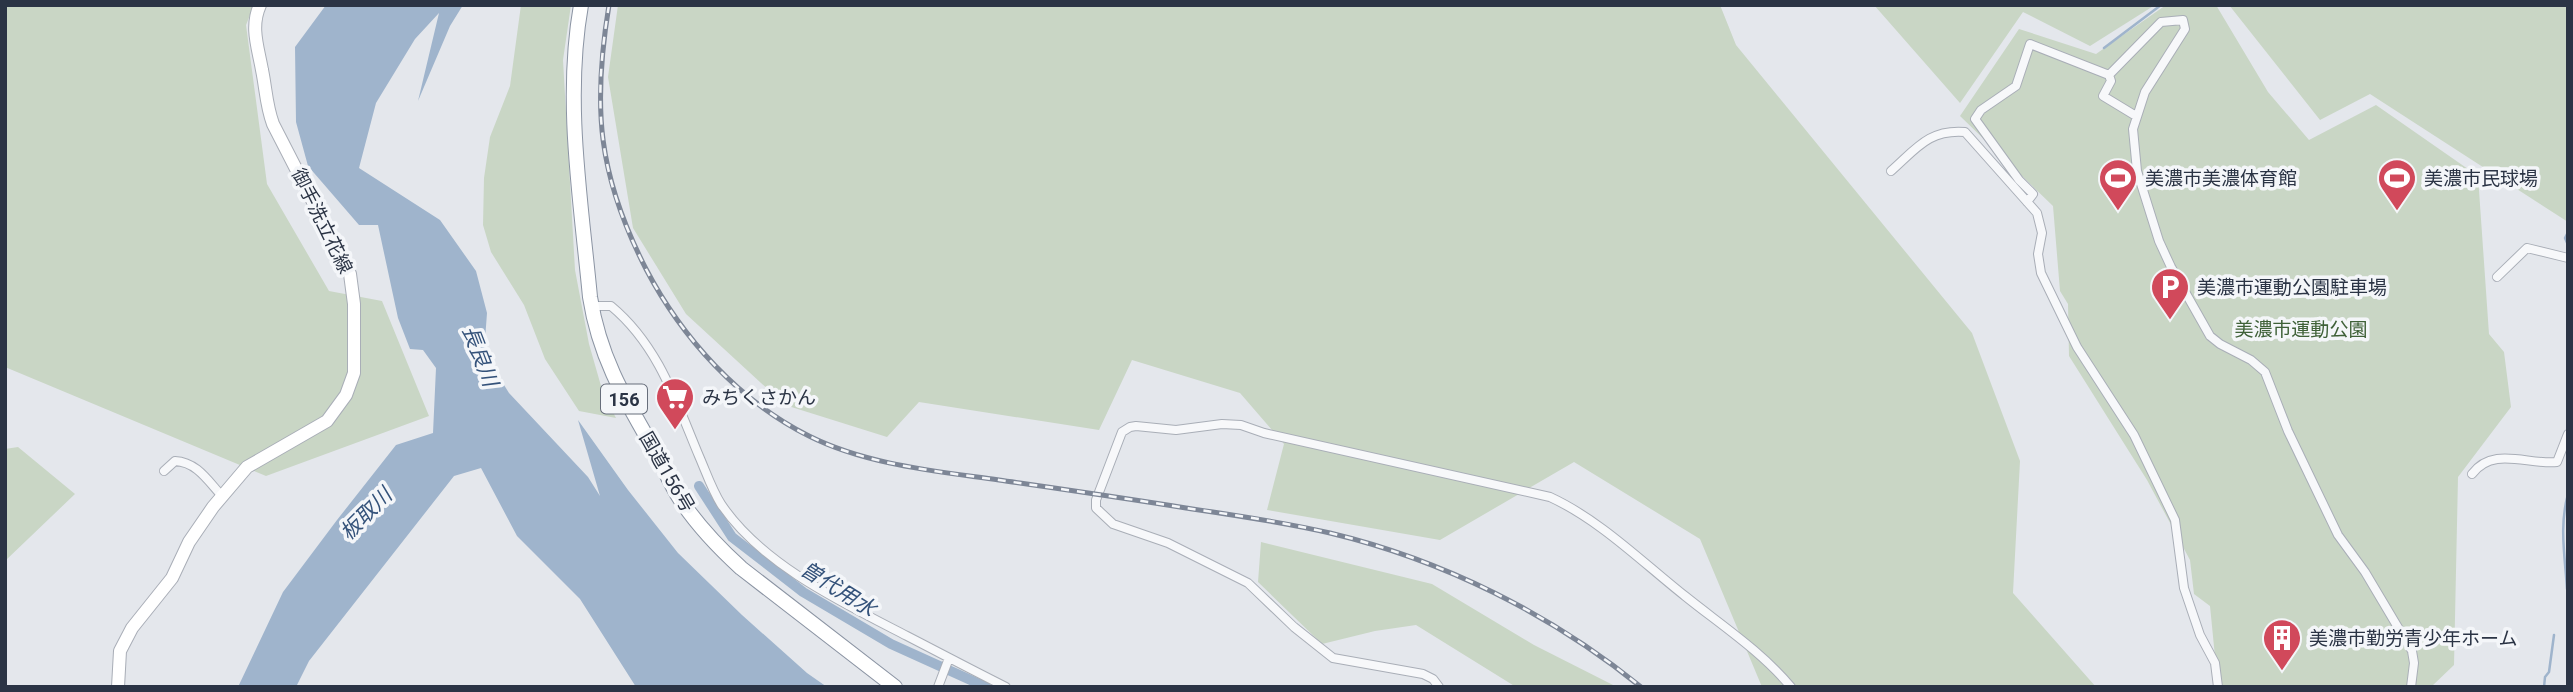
<svg xmlns="http://www.w3.org/2000/svg" width="2573" height="692" viewBox="0 0 2573 692" font-family="Roboto,'Noto Sans JP',sans-serif">
	<rect width="100%" height="100%" fill="#e4e7ec"/>
	<path fill="#c9d6c5" d="M5,5H254L246,25L267,184L329,291L382,301L429,416L266,476L5,367Z
		M521,5H571L563,60L575,270L589,344L603,393L616,418L579,411L545,359L524,305L491,252L483,225L484,178L490,137L510,86Z
		M618,5H1720L1736,45L1972,333L2020,461L2013,593L2096,687H1762L1700,539L1574,462L1440,540L1267,510L1284,444L1240,393L1132,360L1099,430L919,402L887,437L785,405L686,314L633,228L608,77Z
		M1874,5H2155L2090,46L2023,12L1960,103Z
		M2166,5H2216L2268,92L2309,140L2376,105L2478,176L2489,334L2504,352L2511,407L2458,477L2454,665L2431,687H2218L2210,606L2194,594L2190,560L2147,480L2069,356L2068,304L2060,291L2053,206L1960,116L2019,29L2096,54Z
		M2229,5H2568V222L2370,94L2320,120Z
		M18,447L75,494L5,561V449Z
		M1261,542L1432,584L1534,645L1617,687H1516L1416,625L1375,631L1322,644L1258,582Z"/>
	<path fill="#9fb4cc" d="M326,5H463L450,26L418,101L439,13L415,39L376,103L359,168L440,220L476,271L487,313L484,353L509,393L588,477L600,496L578,420L628,490L678,553L742,615L807,673L827,687H636L580,599L517,536L481,468L454,476L309,661L296,687H238L283,592L337,520L396,445L433,433L436,368L423,350L410,349L398,318L378,225H359L308,166L296,122L295,47Z"/>
	<g fill="none" stroke-linecap="round" stroke-linejoin="round">
		<path stroke="#9fb4cc" stroke-width="2.5" d="M2104,48L2161,5
			M2568,232L2565,238L2568,245
			M2567,589C2565,556 2559,526 2568,494
			M2544,687L2545,677L2549,672L2554,635"/>
		<path stroke="#9fb4cc" stroke-width="10" d="M699,486L732,537L803,592L891,644L986,687"/>
		<defs>
			<path id="minor" d="M2136,116L2103,96L2111,81L2109,75L2161,22L2183,20L2185,29L2145,92L2133,129L2137,171L2159,241L2171,267L2210,336L2220,344L2251,360L2265,372L2288,431L2338,535L2365,572L2412,651L2414,663L2411,687
				M1891,171C1916,149 1929,129 1965,132L2037,213L2042,233L2038,254L2041,273L2077,347L2134,435L2175,520L2184,588L2200,635L2215,663L2218,687
				M2027,202L2033,194L2019,180L1975,119L1981,110L2016,86L2030,44L2109,75
				M2497,277L2527,248L2568,258
				M592,306H611C658,345 676,401 699,456C706,472 712,490 721,504C762,565 843,603 907,636C940,653 972,670 1006,687
				M164,471L175,461C197,462 208,481 222,496
				M2472,474C2493,446 2527,465 2557,462L2568,434
				M938,687L949,658
				M1439,687L1433,679L1423,674L1333,658L1294,627L1248,583L1168,543L1113,524L1096,508V500L1122,432L1130,427L1136,426L1176,430L1222,424L1241,425L1264,433L1550,497C1600,520 1642,562 1685,596C1721,625 1761,651 1791,687"/>
			<path id="secondary" d="M118,687L120,651L132,628L172,578L189,542L213,507L247,467L327,421L346,395L354,373V304L350,274L273,124C266,105 266,89 262,70C258,47 250,27 260,5"/>
			<path id="trunk" d="M581,5C564,101 581,201 590,297C599,355 623,396 652,446C662,463 669,482 680,499C697,525 718,547 741,568L895,687"/>
		</defs>
		<use href="#minor" stroke="#a9aeb7" stroke-width="10"/>
		<use href="#secondary" stroke="#a9aeb7" stroke-width="14"/>
		<use href="#trunk" stroke="#8b94a3" stroke-width="16"/>
		<use href="#minor" stroke="#f7f8fa" stroke-width="8"/>
		<use href="#secondary" stroke="#fff" stroke-width="12"/>
		<use href="#trunk" stroke="#fff" stroke-width="14"/>
		<defs>
			<path id="rail" d="M609,5C592,108 598,175 646,269C682,338 739,401 809,436C867,465 936,471 999,480C1061,489 1124,498 1186,508C1234,515 1283,522 1330,533C1443,560 1551,614 1641,687"/>
		</defs>
		<use href="#rail" stroke="#7d8696" stroke-width="5"/>
		<use href="#rail" stroke="#f4f6f9" stroke-width="2.5" stroke-dasharray="8" stroke-linecap="butt"/>
	</g>
	<defs>
		<symbol id="stadium-pin" viewBox="-11 -11 22 30"><path d="M0 17L-7.5 6A9.5 9.5 0 1 1 7.5 6Z" fill="#d1495b" stroke="#f4f6f9"/><path d="M0-5a6.5 5 0 1 0 0 10a6.5 5 0 1 0 0-10ZM-3.5-1.8h7v3.6h-7Z" fill="#fff"/></symbol>
		<symbol id="parking-pin" viewBox="-11 -11 22 30"><path d="M0 17L-7.5 6A9.5 9.5 0 1 1 7.5 6Z" fill="#d1495b" stroke="#f4f6f9"/><path d="M-3.5-5.5H1a3.5 3.5 0 0 1 0 7H-1V5.5H-3.5ZM-1-3.4V-.6H.8a1.4 1.4 0 0 0 0-2.8Z" fill="#fff"/></symbol>
		<symbol id="supermarket-pin" viewBox="-11 -11 22 30"><path d="M0 17L-7.5 6A9.5 9.5 0 1 1 7.5 6Z" fill="#d1495b" stroke="#f4f6f9"/><path d="M-6-5.5h2.5l.6 2H6L4.5 2H-2.5L-4.4-4H-6ZM-1.5 3.2a1.3 1.3 0 1 0 .1 0ZM3 3.2a1.3 1.3 0 1 0 .1 0Z" fill="#fff"/></symbol>
		<symbol id="building-pin" viewBox="-11 -11 22 30"><path d="M0 17L-7.5 6A9.5 9.5 0 1 1 7.5 6Z" fill="#d1495b" stroke="#f4f6f9"/><path d="M-4-6H4V6H1V3H-1V6H-4ZM-2.5-4.3h1.7v1.8h-1.7ZM.8-4.3h1.7v1.8H.8ZM-2.5-1h1.7V.8h-1.7ZM.8-1h1.7V.8H.8Z" fill="#fff"/></symbol>
	</defs>
	<g fill-rule="evenodd">
		<use href="#stadium-pin" x="2096" y="156" width="44" height="60"/>
		<use href="#stadium-pin" x="2375" y="156" width="44" height="60"/>
		<use href="#parking-pin" x="2148" y="265" width="44" height="60"/>
		<use href="#supermarket-pin" x="653" y="375" width="44" height="60"/>
		<use href="#building-pin" x="2260" y="616" width="44" height="60"/>
	</g>
	<g text-anchor="middle" dominant-baseline="central" stroke-width="7" stroke-linejoin="round" paint-order="stroke">
		<rect fill="#f4f6f9" stroke="#676e7b" stroke-width="2" x="601" y="384.5" width="46" height="29" rx="5"/>
		<g font-size="18" font-weight="bold" fill="#2b3445">
			<text x="624" y="399">156</text>
		</g>
		<g font-size="19" fill="#2b3445" stroke="#f4f6f9" text-anchor="start">
			<text x="2145" y="178">美濃市美濃体育館</text>
			<text x="2424" y="178">美濃市民球場</text>
			<text x="2197" y="287">美濃市運動公園駐車場</text>
			<text x="702" y="397">みちくさかん</text>
			<text x="2309" y="638">美濃市勤労青少年ホーム</text>
		</g>
		<g font-size="19" fill="#2b3445" stroke="#f4f6f9">
			<text transform="translate(322 221) rotate(64)">御手洗立花線</text>
			<text transform="translate(667 472) rotate(60)">国道156号</text>
		</g>
		<g font-size="19" fill="#3f6138" stroke="#f4f6f9">
			<text x="2301" y="329">美濃市運動公園</text>
		</g>
		<g font-size="21" font-style="italic" fill="#34527a" stroke="#f4f6f9">
			<text transform="translate(480 356) rotate(69)">長良川</text>
			<text transform="translate(366 514) rotate(-45)">板取川</text>
			<text transform="translate(838 589) rotate(32)">曽代用水</text>
		</g>
	</g>
	<rect width="2573" height="692" fill="none" stroke="#2b3445" stroke-width="14"/>
</svg>
